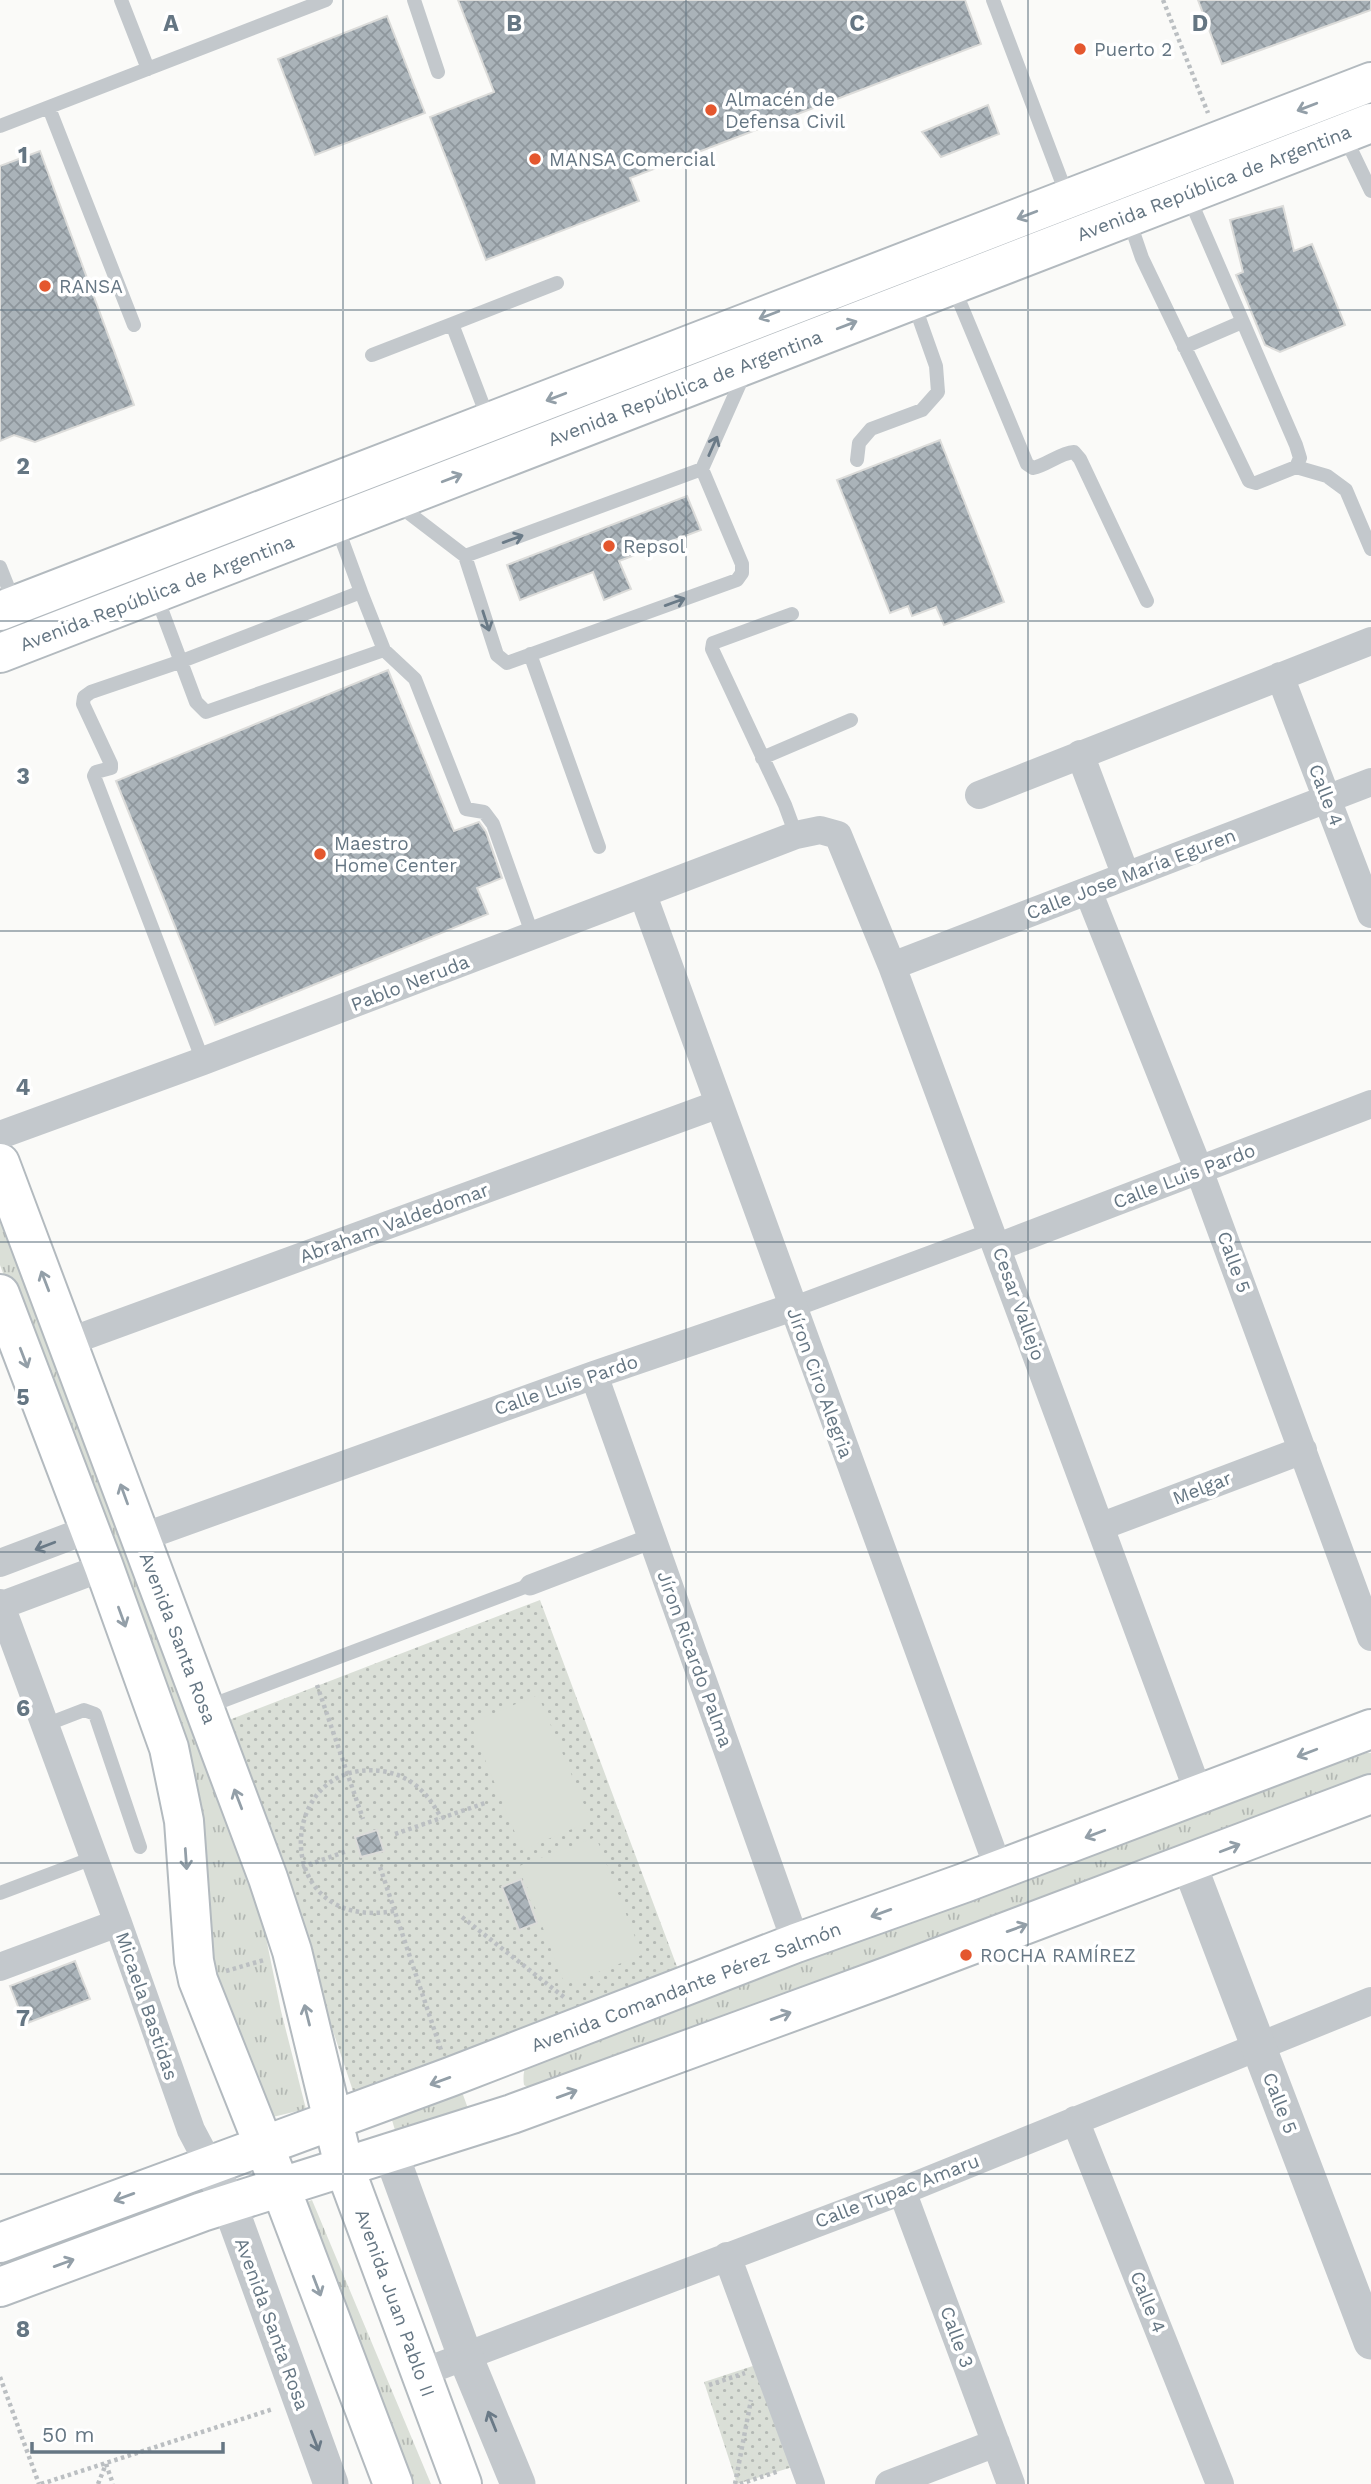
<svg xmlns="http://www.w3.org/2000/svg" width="1371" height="2484" viewBox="0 0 1371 2484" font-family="'Work Sans',sans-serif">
	<defs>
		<pattern id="grass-tufts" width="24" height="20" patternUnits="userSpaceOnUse" patternTransform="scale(1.75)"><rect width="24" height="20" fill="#dadfd7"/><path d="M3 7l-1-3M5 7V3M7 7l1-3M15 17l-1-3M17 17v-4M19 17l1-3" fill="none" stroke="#b4b9b4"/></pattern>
		<pattern id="park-dots" width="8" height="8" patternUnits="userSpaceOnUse" patternTransform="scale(1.75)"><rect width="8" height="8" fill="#dadfd7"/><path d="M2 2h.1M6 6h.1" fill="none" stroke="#b4b9b4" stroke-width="1.8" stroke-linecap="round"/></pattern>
		<pattern id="building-cross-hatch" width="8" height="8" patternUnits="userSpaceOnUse" patternTransform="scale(1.75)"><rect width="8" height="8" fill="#aab3b9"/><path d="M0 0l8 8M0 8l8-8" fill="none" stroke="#8e969c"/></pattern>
	</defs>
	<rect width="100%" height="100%" fill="#fafaf8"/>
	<path fill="url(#grass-tufts)" d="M0,1187L225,1806L263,1923L281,2011L306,2109L252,2122L204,1965L201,1814L0,1265Z
		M1366,1753H1371V1788L533,2090L524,2085C522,2071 526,2062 536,2053Z
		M462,2092L474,2125L399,2144L392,2120Z
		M312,2200L431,2484H396L285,2210Z"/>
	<path fill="url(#park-dots)" d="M540,1600L679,1972L354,2094L229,1720Z
		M762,2363L796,2466L737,2484L704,2382Z"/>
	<path fill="#dadfd7" d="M538,1695L591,1821L522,1850L470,1723Z
		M596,1837L642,1955L565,1985L519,1866Z"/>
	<path fill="url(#building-cross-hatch)" stroke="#dcdcda" stroke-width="2" d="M458,0H965L981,44L630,178L639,201L486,260L430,117L494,92Z
		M1198,0H1371V10L1222,64Z
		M387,16L425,113L315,155L278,59Z
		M988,105L999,134L941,157L922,132Z
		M40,151L134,405L35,442L14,435L0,441V166Z
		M1283,206L1294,251L1312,244L1345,325L1280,352L1265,345L1236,275L1243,272L1230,220Z
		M940,440L1004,602L944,625L936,607L912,616L908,606L890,613L837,480Z
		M687,496L701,530L619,561L631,589L604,600L593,572L520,600L507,565Z
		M388,670L454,831L479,822L486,832L502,878L477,888L488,914L215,1025L116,781Z
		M377,1830L384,1851L361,1857L355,1837Z
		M521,1879L537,1923L519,1930L502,1887Z
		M75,1961L90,1999L25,2024L10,1986Z"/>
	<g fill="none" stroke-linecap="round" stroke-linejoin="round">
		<defs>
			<path id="secondary" d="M0,611L1371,82
				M0,653L1371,123
				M0,1163L268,1878L292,1951L344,2166L462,2484
				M0,1294L104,1567L169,1748L184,1821L194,1961L198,1980L280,2186L393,2484
				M0,2243L450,2077L796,1943L964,1883L1371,1729
				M0,2287L202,2212L512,2114L889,1976L1371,1794"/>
		</defs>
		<use href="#secondary" stroke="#b3babf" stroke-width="42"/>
		<path stroke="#bbbfc2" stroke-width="4.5" stroke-dasharray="3.5 3.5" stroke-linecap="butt" d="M1163,0L1208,113
			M317,1685L363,1819
			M395,1834L485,1803
			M302,1867L347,1851
			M380,1867L441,2050
			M394,1911C269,1933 275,1758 381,1771C411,1775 428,1793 441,1818
			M462,1917L565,1998
			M226,1971L264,1960
			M0,2377L39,2484
			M709,2385L745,2373
			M106,2464L113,2484
			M41,2484L273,2409
			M98,2484L106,2464
			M735,2484L751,2400
			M740,2484L779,2471"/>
		<path stroke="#c3c8cc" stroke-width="14" d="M121,0L148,69
			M414,0L438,72
			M993,0L1068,198
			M49,108L134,325
			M0,126L326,0
			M1344,135L1371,191
			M1129,220L1142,258L1249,481L1256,483L1296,467L1300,458L1296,445L1188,195
			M953,286L1027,464L1033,468C1047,465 1060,453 1074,452L1080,459L1147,601
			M452,324L557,283
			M1184,347L1242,322
			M372,355L452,324L489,421
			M857,460L859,443L871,429L922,410L938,392L936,366L913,301
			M1296,467L1327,476L1346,490L1371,549
			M397,504L465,556L702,469L745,372
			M336,524L361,592
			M465,556L497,655L507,663L737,580L742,573V564L702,469
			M0,567L15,605
			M156,595L196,702L206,712L384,650
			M792,614L713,643L712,649L785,805L796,835
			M530,654L599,847
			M762,758L851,720
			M203,1061L94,776L96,772L111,768V764L83,704L84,697L91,692L182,661L361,592L384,650L415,679L466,809L484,812L493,824L533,936
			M204,1708L530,1585
			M45,1725L84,1710L95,1714L140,1847
			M0,1893L93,1858"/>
		<path stroke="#c3c8cc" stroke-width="21" d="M793,1307L992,1233
			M530,1585L653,1538"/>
		<path stroke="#c3c8cc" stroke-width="28" d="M1280,676L1371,914
			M1080,754L1126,876
			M979,795L1371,641
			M1088,891L1199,1170L1371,1637
			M643,895L999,1870
			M892,966L1371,782
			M0,1135L203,1061L796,835L820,830L838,835L892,966L1199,1794
			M998,1247L1371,1104
			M68,1342L719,1104
			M594,1375L796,1943
			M1102,1526L1303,1450
			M140,1538L594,1375L793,1307
			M0,1563L90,1529
			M0,1603L118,1923L191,2130L210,2166
			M0,1606L104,1567
			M0,1967L118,1923
			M1075,2120L1220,2484
			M902,2191L1011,2484
			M727,2256L811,2484
			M421,2373L902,2191L1371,2001
			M889,2484L996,2443"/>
		<path stroke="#c3c8cc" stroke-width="35" d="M1189,1864L1371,2342
			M390,2151L465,2356L518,2484
			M210,2166L229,2203L331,2484"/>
		<use href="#secondary" stroke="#fff" stroke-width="38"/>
	</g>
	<defs><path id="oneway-shaft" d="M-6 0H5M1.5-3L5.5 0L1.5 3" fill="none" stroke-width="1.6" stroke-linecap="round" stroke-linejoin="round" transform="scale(1.75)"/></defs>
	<g stroke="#939fa8">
		<use href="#oneway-shaft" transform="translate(1307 107) rotate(159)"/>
		<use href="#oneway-shaft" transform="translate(1027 215) rotate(159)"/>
		<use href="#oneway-shaft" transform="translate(769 315) rotate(159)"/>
		<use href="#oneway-shaft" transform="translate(847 325) rotate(-21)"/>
		<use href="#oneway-shaft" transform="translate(556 397) rotate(159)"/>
		<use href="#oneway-shaft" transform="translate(452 478) rotate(-21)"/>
		<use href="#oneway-shaft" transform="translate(45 1281) rotate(-111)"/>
		<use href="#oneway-shaft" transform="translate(24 1358) rotate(69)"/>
		<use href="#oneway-shaft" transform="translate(124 1494) rotate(-110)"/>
		<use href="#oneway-shaft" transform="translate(122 1617) rotate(70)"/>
		<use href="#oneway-shaft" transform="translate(1307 1753) rotate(159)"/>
		<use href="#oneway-shaft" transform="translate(238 1799) rotate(-111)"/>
		<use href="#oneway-shaft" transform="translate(1095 1834) rotate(159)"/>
		<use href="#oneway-shaft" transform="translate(1230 1848) rotate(-21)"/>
		<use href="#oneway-shaft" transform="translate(186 1859) rotate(86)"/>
		<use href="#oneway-shaft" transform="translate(881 1913) rotate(160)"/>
		<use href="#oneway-shaft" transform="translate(1017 1928) rotate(-20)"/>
		<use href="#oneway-shaft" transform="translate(307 2015) rotate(-104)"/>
		<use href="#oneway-shaft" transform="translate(781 2016) rotate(-20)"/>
		<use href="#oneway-shaft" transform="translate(440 2081) rotate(160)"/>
		<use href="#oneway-shaft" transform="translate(567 2094) rotate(-20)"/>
		<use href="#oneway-shaft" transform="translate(124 2197) rotate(160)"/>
		<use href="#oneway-shaft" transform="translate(64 2263) rotate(-20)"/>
		<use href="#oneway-shaft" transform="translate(317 2286) rotate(69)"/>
	</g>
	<g stroke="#6a7a87">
		<use href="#oneway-shaft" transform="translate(713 446) rotate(-66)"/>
		<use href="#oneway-shaft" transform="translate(513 539) rotate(-20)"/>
		<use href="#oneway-shaft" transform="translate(675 602) rotate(-20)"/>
		<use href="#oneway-shaft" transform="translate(486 621) rotate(72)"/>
		<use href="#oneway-shaft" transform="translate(45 1546) rotate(159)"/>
		<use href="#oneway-shaft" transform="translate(492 2421) rotate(-112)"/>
		<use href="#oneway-shaft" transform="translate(315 2441) rotate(69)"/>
	</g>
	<path fill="none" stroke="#657683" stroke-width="2" stroke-opacity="0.55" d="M343,0V2484M686,0V2484M1028,0V2484M0,310H1371M0,621H1371M0,931H1371M0,1242H1371M0,1552H1371M0,1863H1371M0,2174H1371"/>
	<g fill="#e4572e" stroke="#fff" stroke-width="2.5">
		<circle cx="1080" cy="49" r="7"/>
		<circle cx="711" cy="110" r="7"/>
		<circle cx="535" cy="159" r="7"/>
		<circle cx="45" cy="286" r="7"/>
		<circle cx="609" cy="546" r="7"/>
		<circle cx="320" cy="854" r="7"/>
		<circle cx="966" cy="1955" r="7"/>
	</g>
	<g text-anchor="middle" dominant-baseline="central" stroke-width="7" stroke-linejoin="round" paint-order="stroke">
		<g font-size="19" fill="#657683" stroke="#fff" text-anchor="start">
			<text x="1094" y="49">Puerto 2</text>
			<text x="725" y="99">Almacén de<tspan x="725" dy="22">Defensa Civil</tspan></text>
			<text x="549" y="159">MANSA Comercial</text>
			<text x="59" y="286">RANSA</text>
			<text x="623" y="546">Repsol</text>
			<text x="334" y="843">Maestro<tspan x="334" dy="22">Home Center</tspan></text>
			<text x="980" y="1955">ROCHA RAMÍREZ</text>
		</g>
		<g font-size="19" fill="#657683" stroke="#fff">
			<text transform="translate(1214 183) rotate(-21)">Avenida República de Argentina</text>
			<text transform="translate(685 388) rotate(-21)">Avenida República de Argentina</text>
			<text transform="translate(157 593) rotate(-21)">Avenida República de Argentina</text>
			<text transform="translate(1326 795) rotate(69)">Calle 4</text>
			<text transform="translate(1131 874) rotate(-21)">Calle Jose María Eguren</text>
			<text transform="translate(410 983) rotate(-21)">Pablo Neruda</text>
			<text transform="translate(1184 1176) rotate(-21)">Calle Luis Pardo</text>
			<text transform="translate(394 1223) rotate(-20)">Abraham Valdedomar</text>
			<text transform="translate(1234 1262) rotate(70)">Calle 5</text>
			<text transform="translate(1019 1304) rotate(70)">Cesar Vallejo</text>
			<text transform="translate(820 1383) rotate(70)">Jíron Ciro Alegria</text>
			<text transform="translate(566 1385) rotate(-19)">Calle Luis Pardo</text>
			<text transform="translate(1202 1488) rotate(-21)">Melgar</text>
			<text transform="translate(178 1638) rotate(69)">Avenida Santa Rosa</text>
			<text transform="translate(695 1659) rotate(70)">Jíron Ricardo Palma</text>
			<text transform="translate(686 1987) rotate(-21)">Avenida Comandante Pérez Salmón</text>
			<text transform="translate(147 2006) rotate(71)">Micaela Bastidas</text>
			<text transform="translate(1280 2103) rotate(69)">Calle 5</text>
			<text transform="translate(897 2191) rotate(-21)">Calle Tupac Amaru</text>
			<text transform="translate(1148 2302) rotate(68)">Calle 4</text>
			<text transform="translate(395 2303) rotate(70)">Avenida Juan Pablo II</text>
			<text transform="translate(272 2324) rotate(70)">Avenida Santa Rosa</text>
			<text transform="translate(957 2337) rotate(70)">Calle 3</text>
		</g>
	</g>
	<g font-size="23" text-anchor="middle" font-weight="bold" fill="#657683" stroke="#fff" stroke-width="7" stroke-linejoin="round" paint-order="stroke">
		<text x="171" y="31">A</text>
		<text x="514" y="31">B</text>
		<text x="857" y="31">C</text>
		<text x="1200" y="31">D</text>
		<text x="23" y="163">1</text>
		<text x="23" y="474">2</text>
		<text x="23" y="784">3</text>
		<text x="23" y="1095">4</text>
		<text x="23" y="1405">5</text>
		<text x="23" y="1716">6</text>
		<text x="23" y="2026">7</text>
		<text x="23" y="2337">8</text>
	</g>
	<path d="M32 2442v10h191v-10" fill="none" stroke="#657683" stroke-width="3.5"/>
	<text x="42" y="2442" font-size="21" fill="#657683" stroke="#ffffff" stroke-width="5" paint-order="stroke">50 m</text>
</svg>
